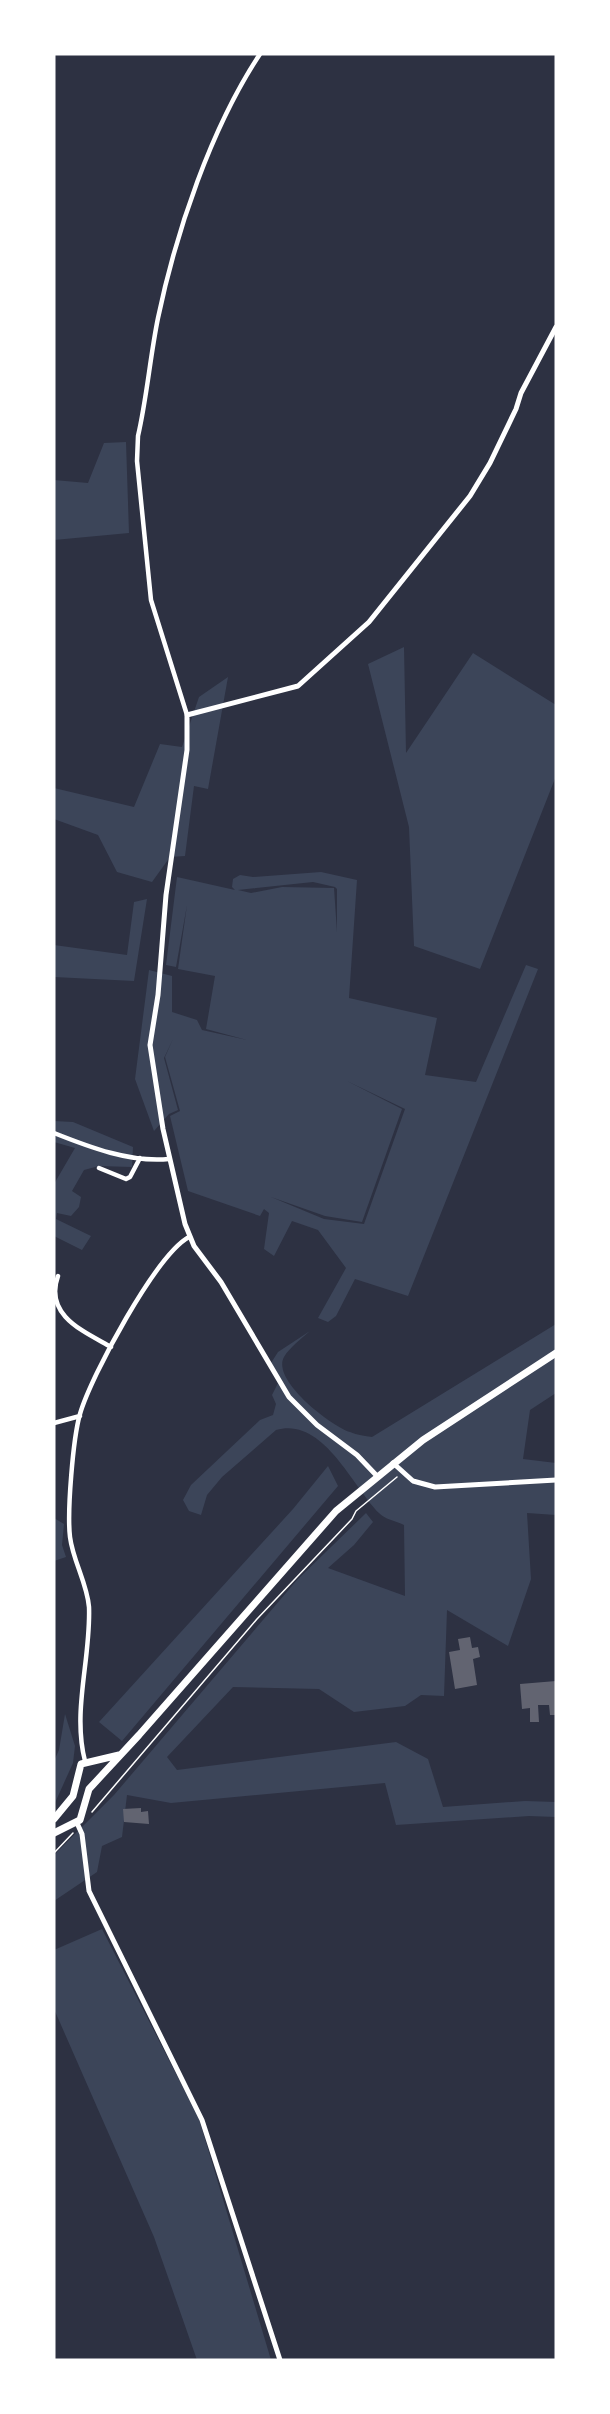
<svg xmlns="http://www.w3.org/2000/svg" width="610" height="2414" viewBox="0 0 610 2414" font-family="Commissioner,sans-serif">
	<rect width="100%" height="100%" fill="#2d3142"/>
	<path fill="#3c4559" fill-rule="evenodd" d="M126,442L129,533L54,540V480L88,483L104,443Z
		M404,647L406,753L473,653L556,705V776L480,969L414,946L409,827L368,664Z
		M228,677L208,789L194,786L185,856L170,857L152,882L117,872L98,835L54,819V788L134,807L160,744L182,747L199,697Z
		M321,872L357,880L349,998L437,1018L425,1075L476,1082L526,965L538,969L408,1296L355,1279L336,1316L328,1322L318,1318L346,1268L318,1230L292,1221L274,1256L264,1249L269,1213L264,1209L260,1216L188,1191L170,1116L180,1111L165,1057L173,1039L164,1058L178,1110L169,1114L154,1131L135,1079L149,970L172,976V1012L197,1020L202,1030L247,1040L206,1029L215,976L178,969L187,905L176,967L166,965L177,877L235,890L232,887L233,879L240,875L253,877ZM313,882L335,887L337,889V932L334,888L282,887L251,893L238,890ZM347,1081L405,1109L364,1224L324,1219L271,1197L325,1216L362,1222L402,1109Z
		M147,899L134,981L54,977V945L127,955L134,902Z
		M54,1121L73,1122L133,1147L132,1167L99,1166L84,1170L72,1191L81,1197L79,1207L71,1216L57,1213L56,1219L91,1236L82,1250L54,1236V1184L75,1148L54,1142Z
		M556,1324V1393L530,1410L523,1459L556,1463V1515L527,1513L531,1579L508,1646L447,1610L444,1696L421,1695L405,1706L354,1712L319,1689L233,1687L167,1757L177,1770L396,1742L428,1759L443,1807L525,1801L556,1802V1817L529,1816L396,1825L385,1783L171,1803L127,1795L122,1837L102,1846L97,1872L54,1901V1855L114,1795L297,1580L366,1513L373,1522L354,1545L328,1568L405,1596L404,1525C396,1521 384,1519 379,1513C352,1486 323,1416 276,1430L222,1477L207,1495L201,1515L189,1511L183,1500L191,1485L260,1420L273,1415L276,1404L272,1395L278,1383L271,1363L278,1352L310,1331C302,1338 289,1348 284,1357C271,1380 331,1426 350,1432C357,1435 365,1436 372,1437Z
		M328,1466L338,1486L122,1741L99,1722L293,1509Z
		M54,1518L64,1524L62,1545L66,1557L54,1561Z
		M65,1714L75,1746L73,1763L54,1805V1761L59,1750Z
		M102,1929L199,2119L271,2360H197L154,2237L54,2009V1950Z"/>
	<path fill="#626471" d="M470,1637L472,1648L478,1647L480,1657L473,1659L477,1685L455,1689L449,1652L460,1650L458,1639Z
		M556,1681V1715H550L549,1705H538L539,1722H530V1708L522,1709L520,1684Z
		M141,1808V1812L148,1811L149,1824L124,1822L123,1809Z"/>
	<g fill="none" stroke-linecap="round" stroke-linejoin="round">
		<path stroke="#fff" stroke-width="1.5" d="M92,1812L257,1619L352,1519L356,1511L397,1477
			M54,1853L73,1833"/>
		<path stroke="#fff" stroke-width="4.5" d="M187,715L151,600L137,461L138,436C147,397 150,357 158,318C176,232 211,128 260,54
			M54,1133C89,1147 131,1163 169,1159
			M99,1168L126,1179L130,1177L140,1158
			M58,1276C44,1315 83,1331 111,1347
			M54,1423L80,1416
			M85,1761C72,1711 91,1658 89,1607C87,1583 73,1561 70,1537C67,1512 73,1438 80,1414C91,1376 156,1255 189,1237"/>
		<path stroke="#fff" stroke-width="5" d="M393,1463L413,1481L435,1487L556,1480
			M377,1476L357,1455L317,1425L289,1397L221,1282L194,1246L185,1224L163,1129L150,1045L158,995L166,895L187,750V715L298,686L369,622L470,496L490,463L516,409L521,393L556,327
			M77,1823L82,1834L89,1891L202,2120L280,2360"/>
		<path stroke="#fff" stroke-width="7" d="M54,1819L73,1796L81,1764L119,1755
			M54,1833L80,1820L89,1789L139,1735L336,1511L423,1440L556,1353"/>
	</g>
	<rect width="610" height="2414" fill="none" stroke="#ffffff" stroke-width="111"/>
</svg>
